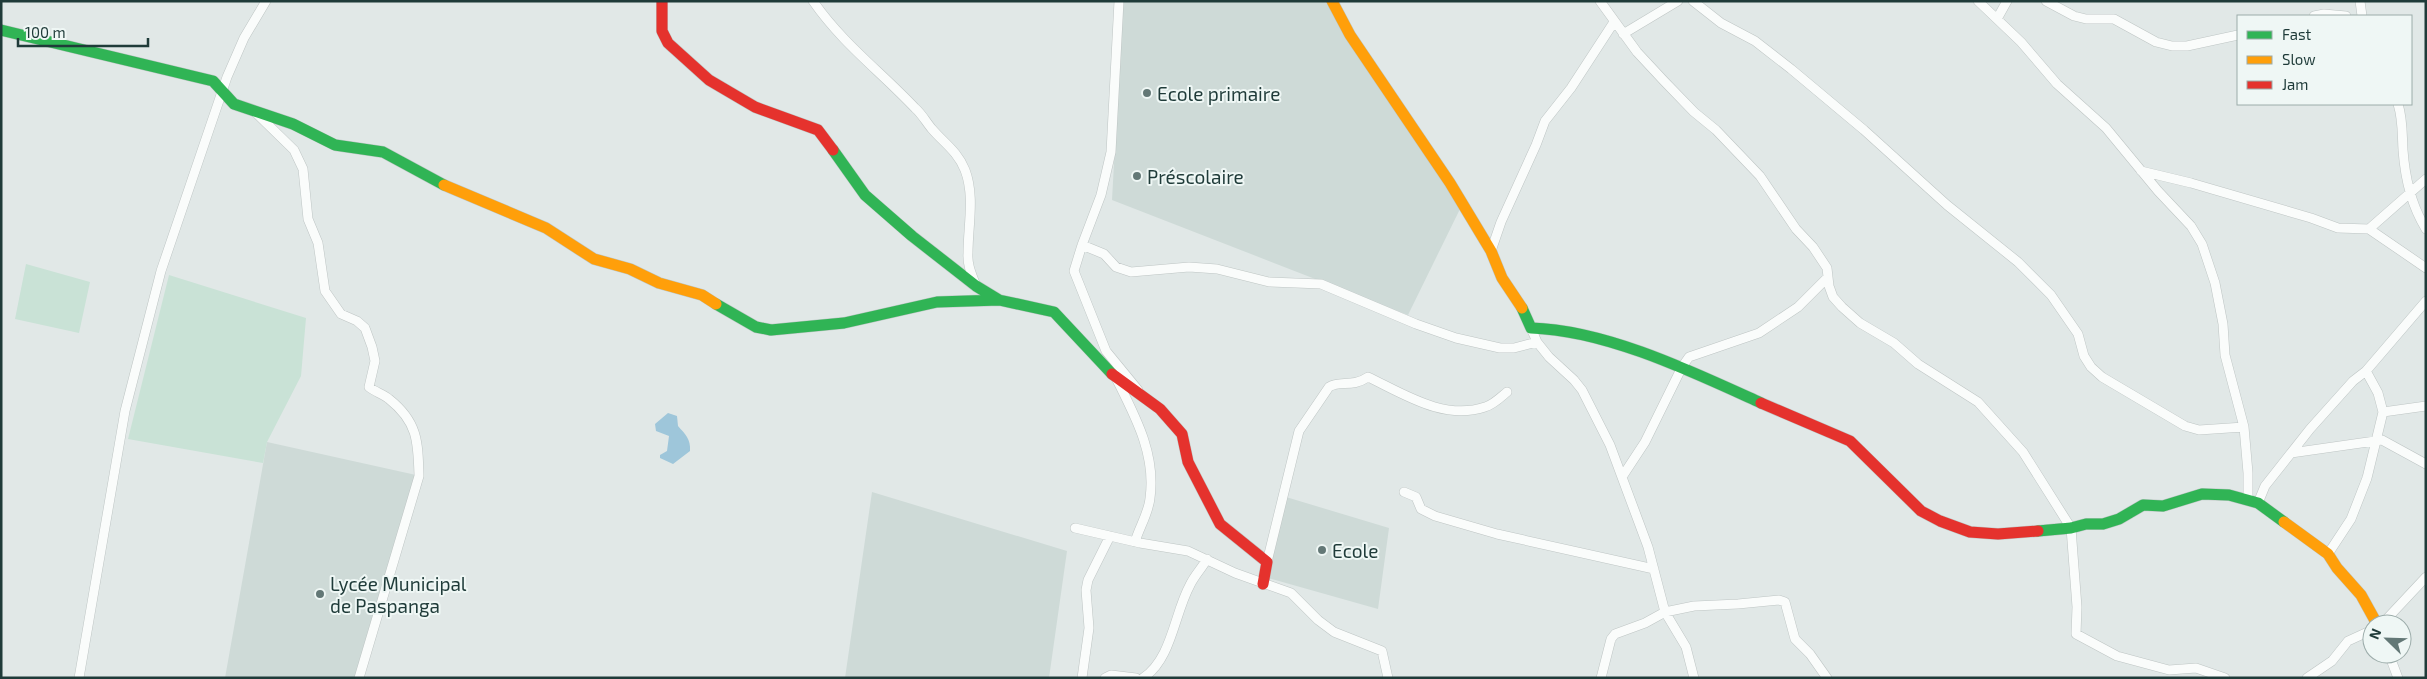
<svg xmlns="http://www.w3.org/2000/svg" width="2427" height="679" viewBox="0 0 2427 679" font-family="'Exo 2',sans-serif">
	<rect width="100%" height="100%" fill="#e1e8e7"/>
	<path fill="#cedad7" d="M1123,1H1325L1460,209L1408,315L1112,200Z
		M267,442L416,475L355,678H225Z
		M872,492L1067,551L1049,678H845Z
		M1286,497L1389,528L1378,609L1268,578Z"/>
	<path fill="#c9e2d6" d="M26,264L90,282L79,333L15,319Z
		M169,275L306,318L301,376L267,442L263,463L128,439Z"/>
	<path fill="#9ec6da" d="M668,413L677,416L678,426C685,434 691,439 690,451L673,464L660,458V455L667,451L669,436L656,431L655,424Z"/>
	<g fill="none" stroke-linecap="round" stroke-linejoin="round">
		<defs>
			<path id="street" d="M813,1C842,43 880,71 915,108C922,114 926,122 932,129C944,143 958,152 965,170C975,196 968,226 968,253C967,265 972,275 976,286
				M1119,1L1111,152L1101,195L1082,245L1074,271L1106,351L1138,390
				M1600,1L1637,52L1664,81L1694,112L1716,130L1760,176L1796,229L1813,247L1827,268L1829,286L1833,297L1842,307L1860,323L1894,343L1918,364L1978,402L2023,452L2071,528L2077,607L2076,634L2117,656L2169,670L2196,668L2225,678
				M1693,1L1721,23L1755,41L1791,69L1864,130L1947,205L2018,262L2051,295L2078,334L2084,356L2091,367L2102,377L2185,426L2199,430L2244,427
				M1978,1L2021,42L2057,84L2106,128L2158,191L2191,226L2202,244L2215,283L2223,324L2225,355L2244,427L2248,473V500
				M2046,1L2074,16L2086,19H2114L2156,42L2172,46H2187L2238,35
				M2360,1L2362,16
				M2314,16L2324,14L2346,16
				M1997,19L2007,1
				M1623,34L1678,1
				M2398,104C2403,120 2402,134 2403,150C2405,178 2411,205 2426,229
				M256,113L294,150L303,169L308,219L318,243L325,291L341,314L357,321L365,328L372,347L375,361L369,387C375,392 383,394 389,399C418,422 418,442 419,476L359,678
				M2141,171L2191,183L2311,218L2338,228L2369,229L2426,268
				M2369,229L2426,179
				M1082,245L1104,254L1116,267L1131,272L1189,267L1217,269L1269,282L1321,284L1416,324L1456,338L1500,348H1514L1537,342
				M1491,251L1501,222L1536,145L1545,121L1571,88L1614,22
				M1531,328L1537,342L1549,357L1574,380L1582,390L1610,445L1648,547L1665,612L1686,647L1694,678
				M1117,380C1136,418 1156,455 1150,498C1149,512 1139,528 1135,542
				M2383,412L2426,406
				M2291,453L2382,440L2426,464
				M1622,477L1645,442L1682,367L1689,357L1759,333L1798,307L1827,278
				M1404,492L1416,497L1421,509L1435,516L1497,534L1654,569
				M2258,503L2265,486L2310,429L2353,381L2366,371L2426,301
				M1075,528L1140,543L1188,551L1235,573L1291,593L1318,620L1334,632L1382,651L1388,678
				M2328,554L2351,519L2367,478L2383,412L2378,393L2366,371
				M1267,562L1299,431L1329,387C1340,380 1352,388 1368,377C1404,394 1444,421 1485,407C1493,405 1501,397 1507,392
				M2382,624L2426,577
				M2389,654L2398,678
				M79,678L125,411L161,271L227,77L244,38L266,1
				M1082,678L1089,628L1086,590L1088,580L1110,536
				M1105,678L1111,675L1136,678
				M1143,678C1172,659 1174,614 1190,585C1194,576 1202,568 1207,559
				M1601,678L1611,639L1615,634L1645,623L1665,612L1694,606L1738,604L1779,600L1785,602L1795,639L1810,654L1827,678
				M2307,678L2332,661L2348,641L2372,630"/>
			<path id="fast" d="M1,30L213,81L234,104L293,124L335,145L383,152L444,185
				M833,150L865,195L912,236L976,286L999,300L1054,312L1112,374
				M716,304L756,327L771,330L844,323L937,302L999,300
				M1522,308L1531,328C1606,330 1693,372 1761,403
				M2038,531L2071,528L2086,524H2103L2119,519L2143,505L2163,506L2202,494L2229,495L2258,503L2284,522"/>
			<path id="slow" d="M1332,1L1350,35L1450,183L1491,251L1502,278L1522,308
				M444,185L546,228L594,259L630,269L659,283L702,295L716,304
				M2284,522L2328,554L2337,568L2361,595L2377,624"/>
			<path id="jam" d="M662,1V31L668,43L709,80L755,107L818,130L833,150
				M1112,374L1160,409L1182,434L1188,462L1220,524L1267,562L1263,584
				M1761,403L1850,441L1921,511L1940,521L1970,532L1998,534L2038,531"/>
		</defs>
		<use href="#street" stroke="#bec5c4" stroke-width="10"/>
		<use href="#fast" stroke="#bdc6c4" stroke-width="12"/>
		<use href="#slow" stroke="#bdc6c4" stroke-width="12"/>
		<use href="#jam" stroke="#bdc6c4" stroke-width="12"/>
		<use href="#street" stroke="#fafcfb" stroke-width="9"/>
		<use href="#fast" stroke="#30b455" stroke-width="11"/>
		<use href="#slow" stroke="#ff9f0a" stroke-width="11"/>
		<use href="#jam" stroke="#e5322d" stroke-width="11"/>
	</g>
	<g fill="#637876" stroke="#eff7f5" stroke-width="2">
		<circle cx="1147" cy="93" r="5"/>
		<circle cx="1137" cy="176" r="5"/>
		<circle cx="1322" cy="550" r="5"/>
		<circle cx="320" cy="594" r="5"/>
	</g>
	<g text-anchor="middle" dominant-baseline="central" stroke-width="4" stroke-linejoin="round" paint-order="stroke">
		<g font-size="19" fill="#1f3b39" stroke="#eff7f5" text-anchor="start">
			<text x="1157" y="93">Ecole primaire</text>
			<text x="1147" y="176">Préscolaire</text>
			<text x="1332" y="550">Ecole</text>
			<text x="330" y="583">Lycée Municipal<tspan x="330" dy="22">de Paspanga</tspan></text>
		</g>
	</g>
	<rect width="2427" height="679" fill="none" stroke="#1f3b39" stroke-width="5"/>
	<rect x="2237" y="15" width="175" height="90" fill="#eff7f5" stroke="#9cacaa"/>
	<rect x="2247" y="31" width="25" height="8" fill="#30b455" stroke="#9cacaa"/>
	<text x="2282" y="40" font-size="15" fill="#1f3b39">Fast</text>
	<rect x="2247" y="56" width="25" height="8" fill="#ff9f0a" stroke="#9cacaa"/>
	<text x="2282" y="65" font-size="15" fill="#1f3b39">Slow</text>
	<rect x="2247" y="81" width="25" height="8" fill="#e5322d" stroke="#9cacaa"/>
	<text x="2282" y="90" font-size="15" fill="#1f3b39">Jam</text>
	<g transform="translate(2387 639) rotate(293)"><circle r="24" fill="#eff7f5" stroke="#9cacaa"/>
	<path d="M0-4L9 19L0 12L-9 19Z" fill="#637876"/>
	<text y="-8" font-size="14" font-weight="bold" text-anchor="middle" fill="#1f3b39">N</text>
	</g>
	<path d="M18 38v8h130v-8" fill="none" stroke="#1f3b39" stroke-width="2.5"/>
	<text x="25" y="38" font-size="15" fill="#1f3b39" stroke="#eff7f5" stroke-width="4" paint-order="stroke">100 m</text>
</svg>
